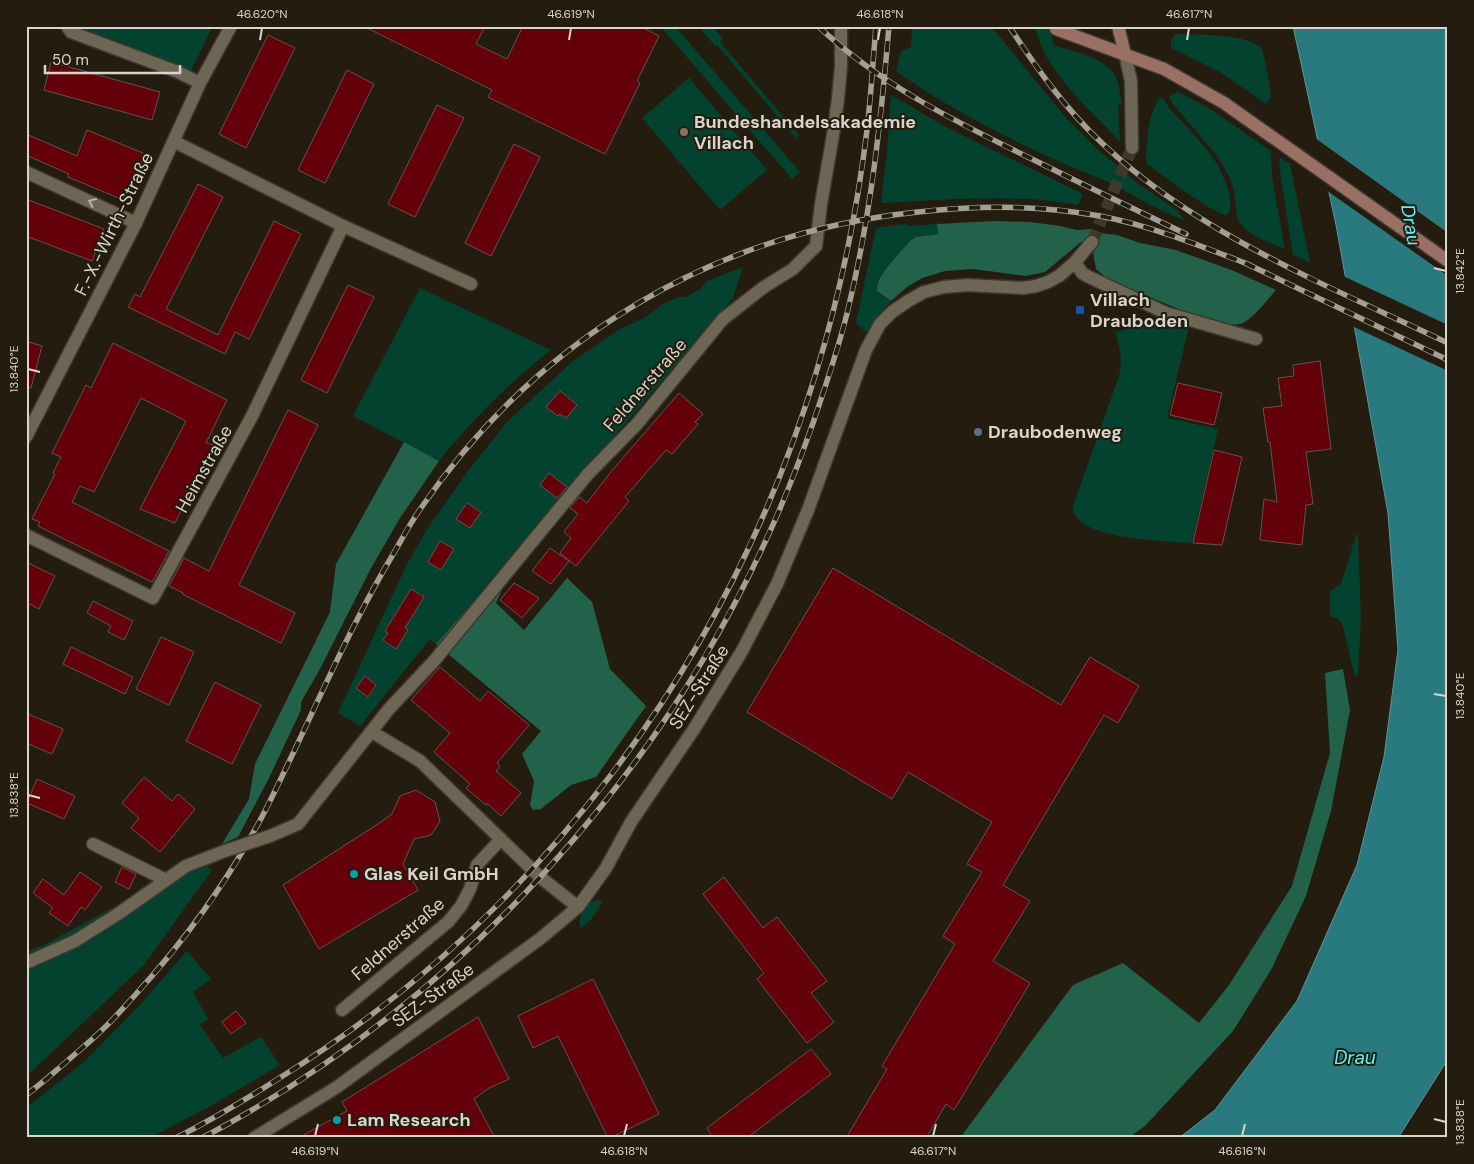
<svg xmlns="http://www.w3.org/2000/svg" width="1474" height="1164" viewBox="0 0 1474 1164" font-family="'DM Sans',sans-serif">
	<rect width="100%" height="100%" fill="#241d0f"/>
	<path fill="#03422e" d="M83,26H213L191,71L83,29Z
		M660,26H675L800,172L792,179Z
		M698,26H712L723,39L720,42L799,135L796,138L717,45L715,46Z
		M912,26H991L1066,118L1097,149L1137,183L1175,209L1186,221C1155,210 1127,190 1097,177C1088,173 1078,170 1069,166C1009,139 949,109 896,71L901,51L911,47Z
		M1035,26H1049L1054,45C1073,52 1102,56 1114,74C1119,81 1120,95 1122,104L1118,105L1120,141C1089,109 1044,71 1035,26Z
		M1175,34C1193,34 1250,34 1261,48C1265,54 1270,88 1271,97L1266,104L1220,72L1171,48V40Z
		M689,78L767,170L720,210L642,118Z
		M1178,92L1209,108L1271,151L1272,177L1285,249C1269,242 1247,236 1238,220L1233,188L1231,180L1218,157L1172,103L1169,96Z
		M891,95L948,128L1083,194L1078,205C1013,193 947,200 881,203L887,151Z
		M1160,97L1164,99L1169,108C1184,124 1200,140 1213,158C1221,169 1238,203 1227,215C1215,215 1159,173 1146,163C1147,139 1147,118 1160,97Z
		M1279,157L1290,164L1310,262L1293,255L1281,179Z
		M904,224L910,226L937,224L938,234L916,237L912,240L893,261L877,285L880,294L891,301L866,332L856,323L876,228Z
		M743,267L733,298L436,644L430,639L360,726L338,713L407,564L428,528L468,471L507,422L573,361L620,329L646,317L663,304L679,297H686L700,289L707,281Z
		M420,288L551,350C509,383 473,419 439,461L353,416Z
		M1166,320H1173L1189,327L1167,418L1218,429L1192,543C1168,541 1071,540 1073,506L1119,376C1123,360 1120,348 1115,332Z
		M1358,534L1361,618L1358,673L1355,677L1342,623L1338,619L1330,616V591L1341,584L1356,535Z
		M200,860L212,870L144,965L26,1077V952L44,945Z
		M597,900L602,902C596,914 591,921 580,929C579,917 583,902 597,900Z
		M187,951L211,979L193,992L208,1019L200,1025L223,1058L261,1037L280,1065L209,1107L149,1138H26V1108L85,1061L139,1006Z"/>
	<path fill="#22624a" d="M995,221L1030,222L1060,226L1077,230L1091,229L1101,233L1117,235L1140,243L1176,250L1234,271L1276,290C1266,301 1256,316 1243,323C1223,333 1128,287 1105,277L1096,269L1093,252L1081,242L1045,272L1026,276L973,269L945,271L922,278L907,287L891,301L877,291C875,277 900,253 910,241L916,237L938,234L937,224Z
		M404,442L439,461L400,518L370,570L320,669L301,702V710L269,778L238,837L222,844L249,799L255,764L330,612L336,564Z
		M497,574L502,590L496,603L524,630L567,578L592,602L610,669L646,706L596,777L571,785L541,809L533,810L530,805L534,781L522,754L541,731L436,644Z
		M1343,669L1350,710L1331,811L1306,896L1271,970L1233,1031L1145,1126L1128,1138H960L1073,985L1123,963L1199,1023L1229,985L1292,886L1330,753L1325,673Z"/>
	<path fill="#287a7f" stroke="#5d9596" d="M1293,26H1448V1059L1398,1138H1179L1215,1110L1297,1001L1357,865L1384,757L1398,650L1388,513L1336,225Z"/>
	<path fill="#241d0f" d="M1315,138L1448,233V276L1326,190Z
		M1343,276L1448,325V371L1352,326Z"/>
	<path fill="#64000a" stroke="#665250" d="M363,26H485L476,44L507,59L523,26H640L659,36L637,81L640,83L605,154L488,97L492,90Z
		M268,35L295,48L246,148L219,134Z
		M51,62L160,92L152,120L44,90Z
		M347,70L374,84L325,183L298,170Z
		M437,105L464,118L415,217L388,204Z
		M87,130L145,154L126,201L68,177L69,174L26,155V134L77,156Z
		M514,144L540,157L491,256L465,243Z
		M198,184L223,197L166,309L218,335L274,221L301,234L249,339L235,332L225,354L128,307L135,294L140,297Z
		M26,199L104,229L92,261L26,236Z
		M348,285L374,297L327,393L301,380Z
		M26,341L42,346L31,388L26,387Z
		M113,343L227,400L206,443L214,445L175,523L140,509L186,421L141,398L94,492L80,486L72,502L169,551L152,582L38,526L40,522L32,519L55,474L53,473L61,457L52,453L86,385L91,388Z
		M1320,361L1331,449L1306,452L1313,504L1306,505L1302,545L1260,540L1264,499L1277,502L1270,442H1268L1263,408L1282,406L1278,378L1294,376L1293,365Z
		M1178,383L1222,393L1214,425L1170,415Z
		M560,391L577,405L566,418L560,414L558,416L546,407Z
		M679,393L703,414L695,422L698,424L672,454L666,450L625,497L629,501L576,566L560,553L571,538L564,532L578,514L570,508L579,497L587,503L610,473Z
		M288,410L318,425L239,585L295,613L281,643L182,594L183,593L169,586L184,558L209,571Z
		M1214,450L1242,457L1222,545L1193,543Z
		M549,473L567,487L557,498L540,485Z
		M467,503L481,512L470,528L456,519Z
		M440,541L454,549L441,570L428,562Z
		M550,548L569,561L551,584L532,571Z
		M26,562L55,576L39,609L26,602Z
		M833,568L1061,705L1090,657L1139,686L1118,723L1104,715L1003,885L1030,901L993,961L1030,983L954,1110L946,1104L926,1138H846L887,1069L882,1066L955,944L943,936L982,872L967,864L992,822L908,772L892,799L747,712Z
		M514,583L539,598L522,618L500,600Z
		M411,589L424,597L405,628L408,630L396,649L383,640L388,633L385,631Z
		M93,601L133,621L124,640L108,632L111,626L87,613Z
		M161,637L194,652L169,705L136,689Z
		M71,647L133,677L125,694L63,664Z
		M440,667L480,701L488,691L529,725L497,763L500,766L496,771L521,793L501,816L487,803L486,805L466,788L470,784L434,752L450,733L411,700Z
		M365,676L376,685L368,697L356,688Z
		M215,682L261,705L232,764L186,741Z
		M26,713L63,729L52,754L26,743Z
		M144,777L172,801L178,794L195,809L160,852L131,828L139,818L122,803Z
		M37,779L75,796L64,819L27,803Z
		M416,790L435,802L440,821L431,835L414,839L403,864L418,890L319,949L283,885L378,824L392,814L400,796Z
		M122,867L136,874L129,889L115,882Z
		M80,872L102,887L85,910L81,907L68,926L49,913L53,908L33,893L43,879L64,895Z
		M724,877L763,928L777,917L827,981L811,993L834,1022L807,1043L757,979L764,973L703,894Z
		M593,979L659,1114L610,1138H608L558,1036L533,1048L518,1016Z
		M236,1011L246,1023L231,1034L222,1022Z
		M478,1017L509,1079L489,1088L474,1099L495,1138H298L347,1111L342,1102Z
		M811,1049L831,1074L747,1138H713L707,1128Z"/>
	<g fill="none" stroke-linecap="round" stroke-linejoin="round">
		<path stroke="#3f392b" stroke-width="12" stroke-dasharray="12 6" stroke-linecap="butt" d="M1092,242L1132,148"/>
		<defs>
			<path id="street" d="M67,26L71,32L178,72L200,83
				M1125,54L1131,81L1132,148
				M26,172L136,223
				M343,226L471,284
				M1075,262L1082,273L1089,277L1166,313L1256,339
				M26,437L136,223L200,83L231,26
				M26,535L153,598L252,416L343,226L175,142
				M372,732L420,761L540,877L578,907
				M270,836L298,824L389,709L434,661L588,474L637,424L723,319L764,287L793,269L816,246L821,204L833,135L838,99L841,66V26
				M93,844L166,880
				M26,963L75,941L118,914L186,866L225,851
				M342,1010L448,922L461,906L470,889L477,865L501,839
				M254,1138L337,1087L541,938L578,907L606,868L631,822L694,729L742,651L777,584L808,510L866,350L880,324L892,312L908,301L924,292L944,287L967,285L1023,288L1036,286L1048,282L1059,276L1075,262L1092,242"/>
			<path id="secondary" d="M1118,26L1125,54
				M1056,29L1164,69L1224,103L1448,261"/>
		</defs>
		<use href="#street" stroke="#3e3831" stroke-width="15"/>
		<use href="#secondary" stroke="#3e3831" stroke-width="15"/>
		<use href="#street" stroke="#6e6655" stroke-width="12"/>
		<use href="#secondary" stroke="#997063" stroke-width="12"/>
		<defs>
			<path id="rail" d="M818,26C880,85 960,124 1036,161C1086,186 1136,210 1186,234
				M1009,26C1037,69 1066,110 1104,145C1201,236 1329,286 1448,343
				M1245,263L1448,360
				M26,1095C40,1085 52,1074 65,1063C77,1052 90,1042 102,1030C114,1019 125,1006 136,994C188,937 229,880 265,811C309,724 345,634 395,551C403,537 411,522 421,508C538,338 713,233 918,212C979,205 1040,205 1100,216C1152,226 1201,246 1250,265
				M176,1138C211,1120 245,1100 278,1079C537,918 727,665 816,373C840,294 857,212 867,130C871,95 873,61 876,26
				M202,1138C487,987 708,727 813,423C826,384 840,345 849,305C871,213 881,120 889,26"/>
		</defs>
		<use href="#rail" stroke="#a49f95" stroke-width="5.5"/>
		<use href="#rail" stroke="#241d0f" stroke-width="4" stroke-dasharray="11" stroke-linecap="butt"/>
		<defs>
			<path id="street-bridge" d="M225,851L270,836"/>
		</defs>
		<use href="#street-bridge" stroke="#3e3831" stroke-width="15" stroke-linecap="butt"/>
		<use href="#street-bridge" stroke="#6e6655" stroke-width="12"/>
	</g>
	<defs><path id="oneway-chevron" d="M-2-3.5L2.5 0L-2 3.5" fill="none" stroke-width="1.6" stroke-linecap="round" stroke-linejoin="round" transform="scale(1.25)"/></defs>
	<use stroke="#b9b4a8" href="#oneway-chevron" transform="translate(92 202) rotate(-155)"/>
	<path fill="none" stroke="#d9d5cc" stroke-width="2" d="M260,40L262,28M569,40L571,28M878,40L880,28M1187,40L1189,28M1434,268L1446,271M28,369L40,372M1434,694L1446,696M28,795L40,798M1434,1119L1446,1122M315,1136L318,1124M624,1136L627,1124M933,1136L936,1124M1242,1136L1245,1124"/>
	<circle fill="#8d6e63" stroke="#241d0f" stroke-width="2" cx="684" cy="132" r="5"/>
	<rect fill="#1a4fb4" stroke="#241d0f" stroke-width="2" x="1075" y="305" width="10" height="10" rx="2.5"/>
	<circle fill="#5c6f8a" stroke="#241d0f" stroke-width="2" cx="978" cy="432" r="5"/>
	<g fill="#0f9aa8" stroke="#241d0f" stroke-width="2">
		<circle cx="354" cy="874" r="5"/>
		<circle cx="337" cy="1120" r="5"/>
	</g>
	<g text-anchor="middle" dominant-baseline="central" stroke-width="4" stroke-linejoin="round" paint-order="stroke">
		<g font-size="18" font-weight="bold" fill="#d9d5cc" stroke="#241d0f" text-anchor="start">
			<text x="694" y="122">Bundeshandelsakademie<tspan x="694" dy="21">Villach</tspan></text>
			<text x="1090" y="300">Villach<tspan x="1090" dy="21">Drauboden</tspan></text>
			<text x="988" y="432">Draubodenweg</text>
			<text x="364" y="874">Glas Keil GmbH</text>
			<text x="347" y="1120">Lam Research</text>
		</g>
		<g font-size="18" fill="#d9d5cc" stroke="#241d0f">
			<text transform="translate(114 224) rotate(-64)">F.-X.-Wirth-Straße</text>
			<text transform="translate(645 385) rotate(-49)">Feldnerstraße</text>
			<text transform="translate(204 469) rotate(-61)">Heimstraße</text>
			<text transform="translate(699 687) rotate(-58)">SEZ-Straße</text>
			<text transform="translate(398 939) rotate(-41)">Feldnerstraße</text>
			<text transform="translate(433 995) rotate(-36)">SEZ-Straße</text>
		</g>
		<g font-size="19" font-style="italic" fill="#5bf2fc" stroke="#241d0f">
			<text transform="translate(1411 225) rotate(80)">Drau</text>
			<text x="1355" y="1057">Drau</text>
		</g>
	</g>
	<rect width="1474" height="1164" fill="none" stroke="#241d0f" stroke-width="55"/>
	<path d="M45 65v8h135v-8" fill="none" stroke="#d9d5cc" stroke-width="2.5"/>
	<text x="52" y="65" font-size="15" fill="#d9d5cc" stroke="#241d0f" stroke-width="4" paint-order="stroke">50 m</text>
	<rect x="28" y="28" width="1418" height="1108" fill="none" stroke="#d9d5cc" stroke-width="2"/>
	<g font-size="12" text-anchor="middle" fill="#d9d5cc">
		<text x="262" y="18">46.620°N</text>
		<text x="571" y="18">46.619°N</text>
		<text x="880" y="18">46.618°N</text>
		<text x="1189" y="18">46.617°N</text>
		<text transform="translate(1460 271) rotate(-90)" y="4">13.842°E</text>
		<text transform="translate(14 369) rotate(-90)" y="4">13.840°E</text>
		<text transform="translate(1460 696) rotate(-90)" y="4">13.840°E</text>
		<text transform="translate(14 795) rotate(-90)" y="4">13.838°E</text>
		<text transform="translate(1460 1122) rotate(-90)" y="4">13.838°E</text>
		<text x="315" y="1155">46.619°N</text>
		<text x="624" y="1155">46.618°N</text>
		<text x="933" y="1155">46.617°N</text>
		<text x="1242" y="1155">46.616°N</text>
	</g>
</svg>
